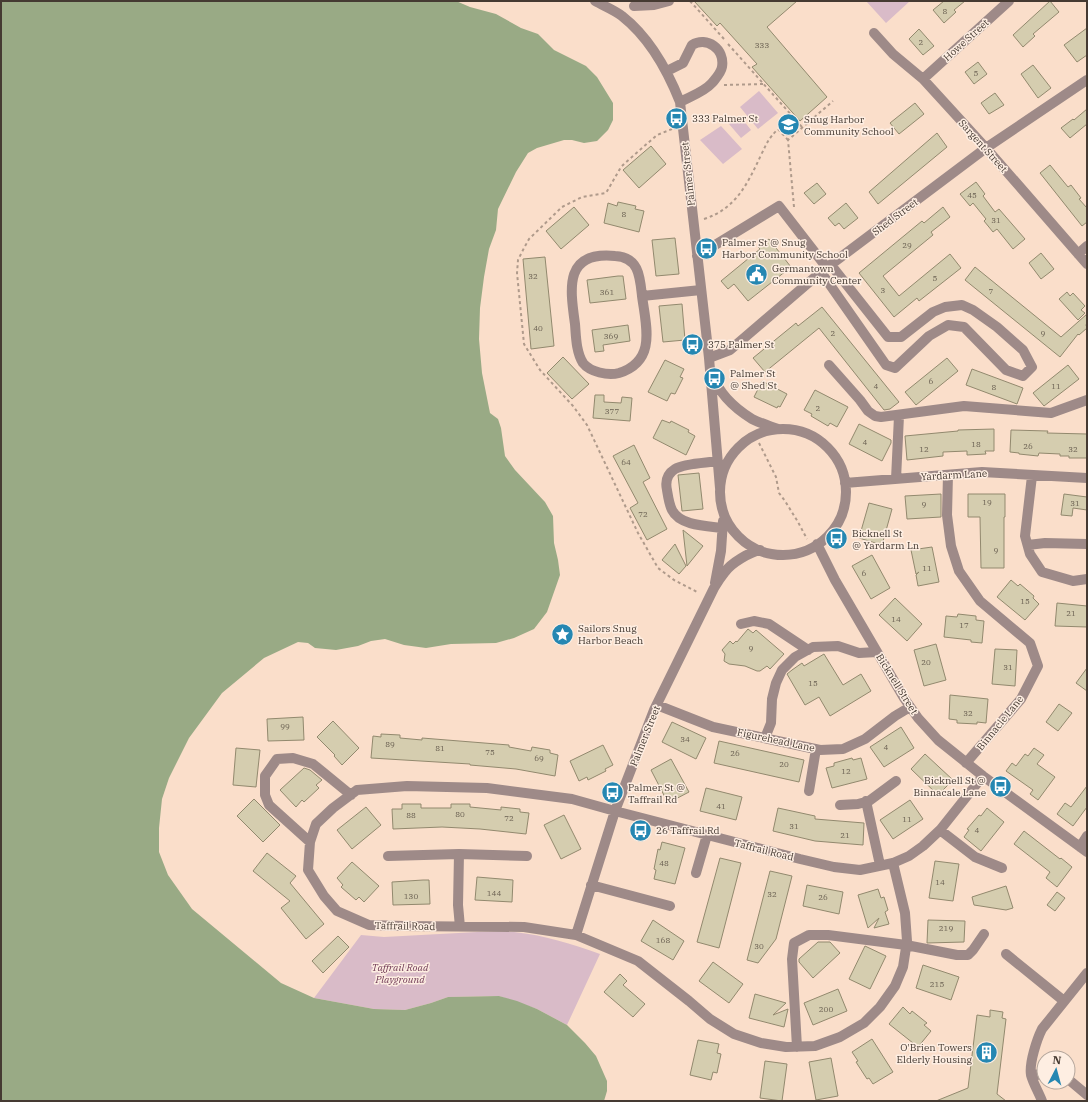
<svg xmlns="http://www.w3.org/2000/svg" width="1088" height="1102" viewBox="0 0 1088 1102" font-family="'IBM Plex Serif',serif">
	<rect width="100%" height="100%" fill="#fadeca"/>
	<path fill="#d9bbc8" d="M866,1H910L886,23Z
		M759,91L778,113L758,129L740,107Z
		M740,116L751,130L741,138L729,124Z
		M721,126L742,149L723,164L700,140Z
		M477,932C489,932 501,931 514,932C544,935 572,944 600,954L567,1025L537,1009L499,996L448,997L431,1003L405,1010L374,1009L314,998L361,935L384,937Z"/>
	<path fill="#99aa85" d="M1,1H456L470,7L496,14L521,28L538,34L554,50L586,66L597,77L613,103V120L608,130L597,141L584,143L572,140H564L537,148L528,153L516,172L498,209L496,230L489,249L484,277L480,308L479,339L482,373L490,413L498,419L501,428L505,456L515,470L545,502L553,516L554,543L558,560L560,575L547,612L534,629L514,638L496,643L451,644L426,648L404,645L385,639L371,641L358,646L336,650L315,648L308,643L298,642L264,658L222,693L189,738L169,778L162,799L159,828V852L168,875L192,909L281,983L314,998L374,1009L405,1010L431,1003L448,997L499,996L517,1001L537,1009L567,1025L585,1043L596,1056L607,1081V1091L604,1101H1Z"/>
	<path fill="#d5cdaf" stroke="#92896e" d="M694,1H797L767,27L827,97L800,121L752,67L757,64L720,23L717,26Z
		M944,1H965L954,10L956,12L944,23L933,10Z
		M1050,1L1059,12L1033,34L1035,36L1023,47L1013,35Z
		M1087,28V55L1077,62L1064,45Z
		M919,29L934,46L923,55L909,39Z
		M978,62L987,74L974,84L965,72Z
		M1033,65L1051,88L1038,98L1021,74Z
		M995,93L1004,105L989,114L981,103Z
		M915,103L924,114L899,134L890,123Z
		M1087,109V124L1070,138L1061,128L1073,119L1074,120Z
		M937,133L947,147L878,204L869,192Z
		M651,146L666,164L639,188L623,170Z
		M1050,165L1068,187L1071,185L1081,198L1079,199L1087,208V222L1082,226L1040,173Z
		M976,182L985,194L983,196L995,212L999,209L1025,239L1013,249L997,229L993,232L984,221L986,219L973,203L970,206L960,194Z
		M817,183L826,194L814,204L804,193Z
		M618,202L636,206L635,209L644,211L639,232L604,223L608,203L617,206Z
		M846,203L858,218L844,229L839,223L835,226L828,218Z
		M574,207L589,225L561,249L546,231Z
		M943,207L950,217L931,232L933,235L883,276L899,296L950,254L961,268L919,301L917,298L894,317L859,273L922,221L924,223Z
		M675,238L679,274L656,276L652,240Z
		M769,239L791,267L748,301L734,284L728,289L721,281L760,249L758,247Z
		M1041,253L1054,269L1041,279L1029,263Z
		M545,257L554,346L531,349L523,259Z
		M975,267L1061,337L1087,314V323L1086,325L1087,328L1079,335L1078,334L1060,357L965,280Z
		M618,276H623L626,299L590,303L587,280Z
		M1067,292L1070,296L1073,293L1085,306L1081,310L1085,313L1078,320L1059,299Z
		M682,304L685,340L663,342L659,306Z
		M822,307L899,402L890,409L884,410L819,328L765,372L753,358L796,323L798,326Z
		M628,325L630,341L603,345L604,351L595,352L592,330Z
		M563,357L589,384L572,399L547,373Z
		M947,358L958,371L916,405L905,392Z
		M665,360L684,369L680,377L683,378L675,394L671,393L667,401L648,392Z
		M1068,365L1079,379L1044,406L1033,393Z
		M972,369L1023,388L1017,404L966,385Z
		M762,381L787,394L780,407L778,406L777,408L754,397Z
		M815,390L848,407L837,427L830,423L828,426L811,416L812,414L804,410Z
		M595,395H604V402L621,403L622,397L632,398L630,421L593,418Z
		M662,420L670,423L671,421L689,430L688,432L695,436L686,455L653,438Z
		M859,424L891,440V443L882,461L849,444Z
		M994,429V451H985L986,454L967,455V451L943,452V456L907,460L905,436L958,431V430Z
		M1011,430L1048,431L1047,433L1087,434V458H1069V456H1060V454L1039,453L1038,456L1019,454V453L1010,452Z
		M634,445L650,478L643,482L667,529L647,540L630,508L638,503L613,456Z
		M699,473L703,509L682,511L678,475Z
		M941,494V517L907,519L905,496Z
		M968,494H1005V517H1004V568H981L980,517H968Z
		M1064,494L1087,497V510L1073,508L1072,516L1061,515Z
		M869,503L892,509L882,545L859,538Z
		M683,530L703,546L687,566Z
		M675,544L686,566L679,574L662,560Z
		M932,547L939,582L918,586L916,575L919,572L916,574L911,550Z
		M872,555L890,588L871,599L852,566Z
		M1011,580L1018,586L1020,584L1034,596L1033,598L1039,604L1025,620L997,597Z
		M895,598L922,624L907,641L879,615Z
		M1057,603L1087,606V627L1055,626Z
		M958,614L976,616V620L984,621L982,643L971,642V640L944,637L946,616L957,617Z
		M748,629L753,633L756,630L784,654L770,669L767,666L760,671H757L745,666L729,664L724,661L725,654L722,650L730,641L733,644L736,641L737,642Z
		M936,644L946,680L924,686L914,650Z
		M995,649L1017,650L1015,686L992,684Z
		M824,654L843,685L861,674L871,691L830,716L819,697L805,705L787,674L792,670L802,663L804,666Z
		M1087,668V691L1076,683Z
		M950,695L988,699L986,723L977,722V724L957,723V720L949,719Z
		M1059,704L1072,713L1058,731L1046,722Z
		M303,717L304,740L268,741L267,719Z
		M333,721L359,748L342,765L334,756L335,755L317,737Z
		M672,722L706,738L696,759L662,742Z
		M901,727L914,748L884,767L870,747Z
		M381,734L400,735V738L422,740V738L509,745V747L531,751L532,747L550,750V753L558,755L555,776L516,769L470,765V764L371,758L373,736L381,737Z
		M719,741L804,760L799,782L714,763Z
		M603,745L613,765L605,769L606,771L588,780L587,777L579,781L570,761Z
		M236,748L260,750L256,787L233,785Z
		M1034,748L1044,755L1037,764L1055,777L1038,800L1030,794L1033,790L1006,771L1012,763L1016,766L1025,754L1028,756Z
		M925,754L953,780L938,795L911,769Z
		M852,758L853,760L861,758L867,779L832,788L826,768L834,766V763Z
		M671,759L689,792L668,803L651,770Z
		M304,768L310,770L322,780L316,785L319,788L304,802L302,800L296,807L280,790Z
		M1087,786V807L1073,826L1057,814L1065,803L1071,807Z
		M706,788L742,797L736,820L700,811Z
		M254,799L280,825L263,842L237,816Z
		M910,800L923,819L893,839L880,820Z
		M402,804H421V808H451V804H470V807L501,810V807L520,809V812L529,813L526,834L480,829L442,827L393,829L392,809H402Z
		M366,807L381,825L352,849L337,830Z
		M778,808L815,816V819L864,823L863,845L815,841L773,831Z
		M987,808L1004,822L981,851L964,837L969,830L967,829L979,815L981,816Z
		M564,815L581,849L561,859L544,825Z
		M1024,831L1060,859L1061,858L1072,867L1057,887L1046,878L1050,872L1014,844Z
		M662,842L685,848L675,884L654,879L656,870L654,869L658,849L660,850Z
		M267,853L296,876L290,883L324,924L306,939L281,908L290,901L253,871Z
		M720,858L741,863L719,948L697,942Z
		M935,861L959,864L953,901L929,898Z
		M352,862L379,886L364,902L359,897L356,900L341,887L343,885L337,878Z
		M770,871L792,876L776,939L758,963L747,960Z
		M477,877L513,880L512,902L475,900Z
		M423,880H429L430,904L393,905L392,882Z
		M807,885L843,892L839,914L803,906Z
		M1006,886L1013,908L1006,910L974,905L972,897Z
		M878,889L881,898L884,897L888,910L885,912L889,924L874,928L879,918L868,928L858,895Z
		M1057,892L1065,898L1055,911L1047,905Z
		M653,920L684,941L673,960L641,941Z
		M928,920L965,921L964,942L927,943Z
		M338,936L349,947L323,973L312,961Z
		M818,942H830L840,953L813,978L799,962V959Z
		M865,946L886,956L870,989L849,979Z
		M713,962L743,984L729,1003L699,981Z
		M923,965L959,977L951,1000L916,988Z
		M620,974L627,981L623,985L645,1004L633,1017L604,992Z
		M838,989L847,1011L813,1025L804,1003Z
		M755,994L786,1003L773,1015L788,1009L784,1027L749,1018Z
		M903,1007L910,1014L912,1011L927,1023L924,1025L931,1031L918,1047L889,1024Z
		M990,1010L1003,1012L1002,1018L1006,1019L997,1094L1006,1101H936L968,1088L977,1015L990,1017Z
		M872,1039L893,1072L873,1084L869,1078L867,1079L856,1062L858,1061L852,1052Z
		M698,1040L719,1044L717,1053L721,1054L717,1073L713,1072L711,1080L690,1075Z
		M831,1058L838,1096L816,1100L809,1062Z
		M765,1061L787,1064L782,1101L760,1098Z"/>
	<g fill="none" stroke-linecap="round" stroke-linejoin="round">
		<path stroke="#af9a8b" stroke-width="2" stroke-dasharray="3 3" stroke-linecap="butt" d="M690,1L724,39
			M728,44L802,127
			M724,85L764,84
			M672,129L657,135L625,163L621,167L606,193L582,197L562,207L529,239L524,248L518,260L517,273L524,344L540,370L573,406L587,425L638,533L658,568L674,580L699,593
			M794,207L788,140L833,101
			M704,219C736,209 748,183 761,155C767,143 768,139 778,129L788,140
			M759,443L776,477L779,493L785,501L798,522L807,539"/>
		<path stroke="#9e8a88" stroke-width="10" d="M595,1C604,6 614,10 622,16C650,38 667,69 680,102L709,358L720,488
			M634,6L654,5L669,1
			M874,33L893,54L923,79L986,148L1087,264
			M667,71L683,63L692,45C707,36 725,49 722,67C721,73 716,78 712,83C704,92 691,96 680,102
			M923,79L1009,1
			M1078,254L1087,246
			M697,256L779,206L827,268
			M821,272L886,365L895,368L929,336L948,325L964,327L1006,370L1023,376L1032,367L1023,350L997,327L973,310L962,305L945,307L933,312L901,337H888L831,265
			M642,296C640,277 639,257 615,256C564,251 570,288 575,324C576,336 576,352 583,363C590,372 608,376 619,373C657,361 646,326 642,296L701,290
			M709,358L730,350L821,272L986,148L1087,80
			M829,365L860,400L868,411L875,416L881,417L964,406L1051,413L1087,400
			M713,375C719,394 736,409 752,419C760,423 770,426 778,429
			M720 492a63 63 0 1 1 126 0a63 63 0 1 1-126 0Z
			M718,461C706,463 685,463 675,469C667,474 665,481 667,490C668,496 669,504 672,510C680,526 707,526 723,528
			M948,475L947,515L951,546L959,571L980,601L1030,643L1038,666L1021,699L966,763
			M1032,476L1025,536L1030,554L1042,572L1073,581L1087,579
			M896,479L899,416
			M845,483L982,472L1087,478
			M817,544L835,580L904,698L918,718L938,740L983,776L1087,852
			M1028,545L1045,543L1087,544
			M715,583L721,551L723,521
			M741,624L754,621L769,624L808,650
			M657,705L713,727L820,750L843,749L865,739L895,716L910,707
			M765,738L771,723L772,699L776,683L782,670L795,657L813,647L838,646L859,653L877,652
			M809,791L816,749
			M866,801L880,865
			M840,805L858,804L869,801L896,781
			M940,830L975,857L1002,868
			M310,842L269,805L265,795V776L277,759L293,758L313,764L351,795
			M1080,847L1087,836
			M459,854L458,905L460,927
			M388,856L459,854L527,856
			M893,863L905,913L907,941L903,967L895,986L880,1007L864,1023L840,1037L815,1046L786,1047L761,1043L734,1034L710,1019L689,1001L638,961L576,935L524,927L403,926L369,925L337,911L324,896L308,870L310,842L316,824L333,808L357,790L407,786L487,788L572,799L615,811L800,859L834,867L860,870L893,863L909,856L923,846L940,830L983,776
			M696,873L707,835
			M591,885L670,906
			M576,935L615,811L654,710L714,588C717,583 721,577 725,572C731,563 750,552 760,550
			M1006,954L1064,1001
			M797,1047L792,959L794,943L809,935H828L906,945L957,955H968L973,950L984,934
			M1031,1074L1044,1075
			M1068,1079L1087,1095
			M1042,1101C1039,1093 1033,1083 1031,1075C1029,1063 1037,1039 1042,1029L1087,973"/>
	</g>
	<defs>
		<symbol id="bus-disc" viewBox="-11 -11 22 22"><circle r="9.5" fill="#2587b2" stroke="#feeee2"/><path d="M-5-6H5V4H4V6H2V4H-2V6H-4V4H-5ZM-3.5-4V0h7V-4ZM-3.5 1.2v1.5H-2V1.2ZM2 1.2v1.5H3.5V1.2Z" fill="#fff"/></symbol>
		<symbol id="school-disc" viewBox="-11 -11 22 22"><circle r="9.5" fill="#2587b2" stroke="#feeee2"/><path d="M0-5L7-2L0 1L-7-2ZM-4 1L0 2.5L4 1V4Q0 6-4 4Z" fill="#fff"/></symbol>
		<symbol id="civic-disc" viewBox="-11 -11 22 22"><circle r="9.5" fill="#2587b2" stroke="#feeee2"/><path d="M-.6-6.5H3V-4.5H.6V-3L4-1V1h2V6H-6V1h2V-1L-.6-3ZM-1.2 2.5V6h2.4V2.5Z" fill="#fff"/></symbol>
		<symbol id="sight-disc" viewBox="-11 -11 22 22"><circle r="9.5" fill="#2587b2" stroke="#feeee2"/><path d="M0-6L1.8-2.2L6-1.7L2.9 1.2L3.7 5.4L0 3.3L-3.7 5.4L-2.9 1.2L-6-1.7L-1.8-2.2Z" fill="#fff"/></symbol>
		<symbol id="building-disc" viewBox="-11 -11 22 22"><circle r="9.5" fill="#2587b2" stroke="#feeee2"/><path d="M-4-6H4V6H1V3H-1V6H-4ZM-2.5-4.3h1.7v1.8h-1.7ZM.8-4.3h1.7v1.8H.8ZM-2.5-1h1.7V.8h-1.7ZM.8-1h1.7V.8H.8Z" fill="#fff"/></symbol>
	</defs>
	<g fill-rule="evenodd">
		<use href="#bus-disc" x="664" y="106" width="25" height="25"/>
		<use href="#school-disc" x="776" y="112" width="25" height="25"/>
		<use href="#bus-disc" x="694" y="236" width="25" height="25"/>
		<use href="#civic-disc" x="744" y="262" width="25" height="25"/>
		<use href="#bus-disc" x="680" y="332" width="25" height="25"/>
		<use href="#bus-disc" x="702" y="366" width="25" height="25"/>
		<use href="#bus-disc" x="824" y="526" width="25" height="25"/>
		<use href="#sight-disc" x="550" y="622" width="25" height="25"/>
		<use href="#bus-disc" x="988" y="774" width="25" height="25"/>
		<use href="#bus-disc" x="600" y="780" width="25" height="25"/>
		<use href="#bus-disc" x="628" y="818" width="25" height="25"/>
		<use href="#building-disc" x="974" y="1040" width="25" height="25"/>
	</g>
	<g text-anchor="middle" dominant-baseline="central" stroke-width="3" stroke-linejoin="round" paint-order="stroke">
		<g font-size="8" fill="#695f51">
			<text x="945" y="11">8</text>
			<text x="921" y="42">2</text>
			<text x="762" y="45">333</text>
			<text x="976" y="73">5</text>
			<text x="972" y="195">45</text>
			<text x="624" y="214">8</text>
			<text x="996" y="220">31</text>
			<text x="907" y="245">29</text>
			<text x="533" y="276">32</text>
			<text x="935" y="278">5</text>
			<text x="883" y="290">3</text>
			<text x="991" y="291">7</text>
			<text x="607" y="292">361</text>
			<text x="538" y="328">40</text>
			<text x="833" y="333">2</text>
			<text x="1043" y="333">9</text>
			<text x="611" y="336">369</text>
			<text x="931" y="381">6</text>
			<text x="876" y="386">4</text>
			<text x="1056" y="386">11</text>
			<text x="994" y="387">8</text>
			<text x="818" y="408">2</text>
			<text x="612" y="411">377</text>
			<text x="865" y="442">4</text>
			<text x="976" y="444">18</text>
			<text x="1028" y="446">26</text>
			<text x="924" y="449">12</text>
			<text x="1073" y="449">32</text>
			<text x="626" y="462">64</text>
			<text x="987" y="502">19</text>
			<text x="1075" y="503">31</text>
			<text x="924" y="504">9</text>
			<text x="643" y="514">72</text>
			<text x="996" y="550">9</text>
			<text x="927" y="568">11</text>
			<text x="864" y="573">6</text>
			<text x="1025" y="601">15</text>
			<text x="1071" y="613">21</text>
			<text x="896" y="619">14</text>
			<text x="964" y="625">17</text>
			<text x="751" y="648">9</text>
			<text x="926" y="662">20</text>
			<text x="1008" y="667">31</text>
			<text x="813" y="683">15</text>
			<text x="968" y="713">32</text>
			<text x="285" y="726">99</text>
			<text x="685" y="739">34</text>
			<text x="390" y="744">89</text>
			<text x="886" y="747">4</text>
			<text x="440" y="748">81</text>
			<text x="490" y="752">75</text>
			<text x="735" y="753">26</text>
			<text x="539" y="758">69</text>
			<text x="784" y="764">20</text>
			<text x="846" y="771">12</text>
			<text x="721" y="806">41</text>
			<text x="460" y="814">80</text>
			<text x="411" y="815">88</text>
			<text x="509" y="818">72</text>
			<text x="907" y="819">11</text>
			<text x="794" y="826">31</text>
			<text x="977" y="830">4</text>
			<text x="845" y="835">21</text>
			<text x="664" y="863">48</text>
			<text x="940" y="882">14</text>
			<text x="494" y="893">144</text>
			<text x="772" y="894">32</text>
			<text x="411" y="896">130</text>
			<text x="823" y="897">26</text>
			<text x="946" y="928">219</text>
			<text x="663" y="940">168</text>
			<text x="759" y="946">30</text>
			<text x="937" y="984">215</text>
			<text x="826" y="1009">200</text>
		</g>
		<g font-size="10" fill="#453a32" stroke="#feeee2">
			<text transform="translate(966 40) rotate(-42)">Howe Street</text>
			<text transform="translate(983 146) rotate(48)">Sargent Street</text>
			<text transform="translate(688 174) rotate(-96)">Palmer Street</text>
			<text transform="translate(895 217) rotate(-37)">Shed Street</text>
			<text transform="translate(954 475) rotate(-3)">Yardarm Lane</text>
			<text transform="translate(897 684) rotate(58)">Bicknell Street</text>
			<text transform="translate(1000 723) rotate(-51)">Binnacle Lane</text>
			<text transform="translate(645 736) rotate(-68)">Palmer Street</text>
			<text transform="translate(776 740) rotate(12)">Figurehead Lane</text>
			<text transform="translate(764 850) rotate(14)">Taffrail Road</text>
			<text transform="translate(405 926) rotate(1)">Taffrail Road</text>
		</g>
		<g font-size="10" fill="#453a32" stroke="#feeee2" text-anchor="start">
			<text x="692" y="118">333 Palmer St</text>
			<text x="804" y="119">Snug Harbor<tspan x="804" dy="12">Community School</tspan></text>
			<text x="722" y="242">Palmer St @ Snug<tspan x="722" dy="12">Harbor Community School</tspan></text>
			<text x="772" y="268">Germantown<tspan x="772" dy="12">Community Center</tspan></text>
			<text x="708" y="344">375 Palmer St</text>
			<text x="730" y="373">Palmer St<tspan x="730" dy="12">@ Shed St</tspan></text>
			<text x="852" y="533">Bicknell St<tspan x="852" dy="12">@ Yardarm Ln</tspan></text>
			<text x="578" y="628">Sailors Snug<tspan x="578" dy="12">Harbor Beach</tspan></text>
			<text x="986" y="780" text-anchor="end">Bicknell St @<tspan x="986" dy="12">Binnacale Lane</tspan></text>
			<text x="628" y="787">Palmer St @<tspan x="628" dy="12">Taffrail Rd</tspan></text>
			<text x="656" y="830">26 Taffrail Rd</text>
			<text x="972" y="1047" text-anchor="end">O'Brien Towers<tspan x="972" dy="12">Elderly Housing</tspan></text>
		</g>
		<g font-size="10" font-style="italic" fill="#703a56" stroke="#feeee2">
			<text x="400" y="967">Taffrail Road<tspan x="400" dy="12">Playground</tspan></text>
		</g>
	</g>
	<rect width="1088" height="1102" fill="none" stroke="#453a32" stroke-width="4"/>
	<g transform="translate(1056 1070) rotate(6)"><circle r="19" fill="#feeee2" stroke="#b4a69c"/>
	<path d="M0-3L7 15L0 10L-7 15Z" fill="#2587b2"/>
	<text y="-6" font-size="11" font-weight="bold" text-anchor="middle" fill="#453a32">N</text>
	</g>
</svg>
